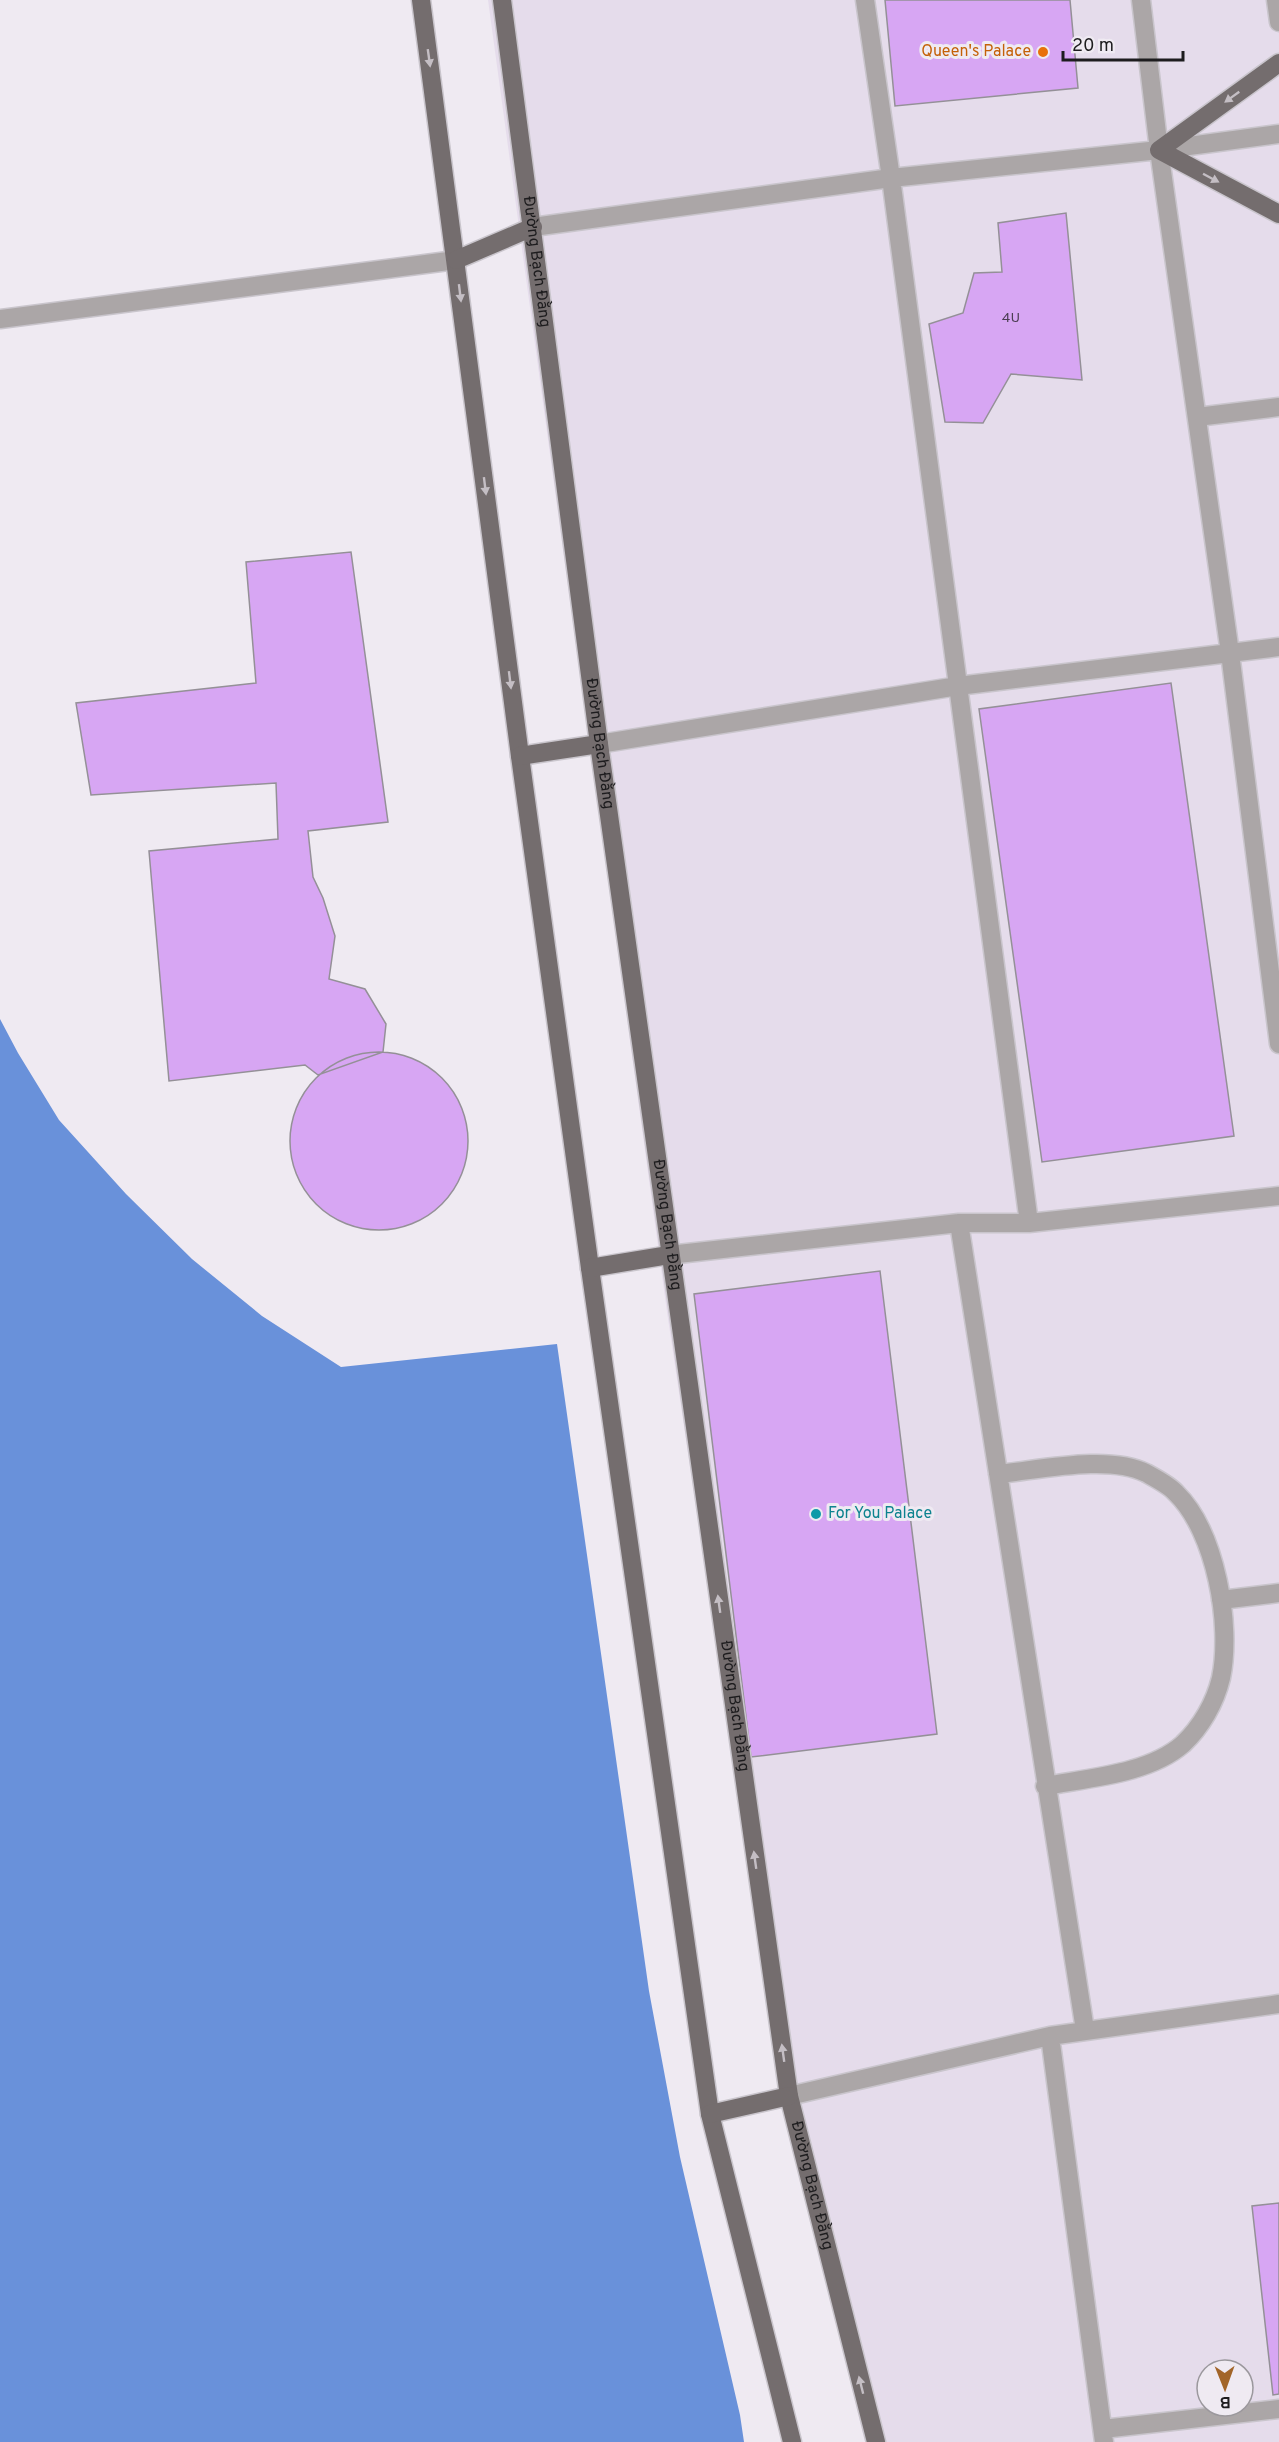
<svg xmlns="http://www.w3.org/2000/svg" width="1279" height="2442" viewBox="0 0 1279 2442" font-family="Overpass,sans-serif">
	<rect width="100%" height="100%" fill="#efeaf2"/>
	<path fill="#e5dceb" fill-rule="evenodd" d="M488,0H1279V2442H865L787,2121L667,1312ZM1207,2370H1243V2406H1207Z"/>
	<path fill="#6991da" d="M0,1019L18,1053L59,1120L126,1194L192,1259L262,1316L341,1367L557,1344L649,1991L680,2157L740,2415L744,2442H0Z"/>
	<path fill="#d7a6f3" stroke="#949097" stroke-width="1.5" d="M885,0H1070L1078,88L895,106Z
		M1066,213L1082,380L1011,374L983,423L945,422L929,324L963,313L974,273L1002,272L998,223Z
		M351,552L388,822L308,831L313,877L323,898L335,936L329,979L365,989L386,1024L383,1052L318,1075L305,1065L169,1081L149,851L278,839L276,783L91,795L76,703L256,683L246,562Z
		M1171,683L1234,1136L1042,1162L979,709Z
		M290 1141a89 89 0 1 1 178 0a89 89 0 1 1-178 0Z
		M880,1271L937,1734L751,1757L694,1294Z
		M1279,2203V2394L1273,2395L1252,2206Z"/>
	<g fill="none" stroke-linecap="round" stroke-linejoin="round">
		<defs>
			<path id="minor" d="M865,0L891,178L1029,1223
				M1141,0L1159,150L1230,653L1279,1044
				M1276,0L1279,22
				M533,227L891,178L1159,150L1279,134
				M0,319L456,260
				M1197,417L1279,407
				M599,744L958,686L1279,647
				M959,1223L1085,2030
				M669,1255L959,1223H1029L1279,1196
				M998,1474C1039,1470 1109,1454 1146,1473C1155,1478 1169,1485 1176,1493C1216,1532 1232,1625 1221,1678C1215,1703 1201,1727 1183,1744C1149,1774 1088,1778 1045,1786
				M1221,1600L1279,1593
				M1050,2036L1104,2442
				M789,2096L1050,2036L1279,2004
				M1103,2429L1279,2409"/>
			<g id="major">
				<path d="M421,0L520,756L590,1268L710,2114L792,2442"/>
				<path id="s1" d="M502,0L599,744L789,2096L876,2442"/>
				<path d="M1279,63L1159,150L1279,214"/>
				<path d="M456,260L533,227"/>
				<path d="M520,756L599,744"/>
				<path d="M590,1268L669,1255"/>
				<path d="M710,2114L789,2096"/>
			</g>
		</defs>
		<use href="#minor" stroke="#c9c5cc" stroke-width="21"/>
		<use href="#major" stroke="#c9c5cc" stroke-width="21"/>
		<use href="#minor" stroke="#aba6a7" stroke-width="18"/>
		<use href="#major" stroke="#746d6e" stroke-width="18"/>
	</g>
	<defs><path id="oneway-solid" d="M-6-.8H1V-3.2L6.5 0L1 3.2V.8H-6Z" transform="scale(1.5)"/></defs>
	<g fill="#c4bec4">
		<use href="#oneway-solid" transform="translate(429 58) rotate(82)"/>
		<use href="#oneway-solid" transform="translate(1232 97) rotate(144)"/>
		<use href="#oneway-solid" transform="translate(1211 178) rotate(28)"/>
		<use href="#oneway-solid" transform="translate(460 293) rotate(83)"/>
		<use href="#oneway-solid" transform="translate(485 486) rotate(83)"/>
		<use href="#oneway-solid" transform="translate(510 680) rotate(83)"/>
		<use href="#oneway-solid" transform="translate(719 1604) rotate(-98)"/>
		<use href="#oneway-solid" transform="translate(755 1860) rotate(-98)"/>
		<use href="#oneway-solid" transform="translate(783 2053) rotate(-98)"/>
		<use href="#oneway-solid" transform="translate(861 2385) rotate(-104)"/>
	</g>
	<circle fill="#e8710a" stroke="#efeaf2" stroke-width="2" cx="1043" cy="52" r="6"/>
	<circle fill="#0f9aa8" stroke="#efeaf2" stroke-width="2" cx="816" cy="1514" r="6"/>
	<g text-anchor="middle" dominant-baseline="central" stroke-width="6" stroke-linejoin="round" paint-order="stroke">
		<g font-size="14" fill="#4c3e53">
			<text x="1011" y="318">4U</text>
		</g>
		<g font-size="16" fill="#c56008" stroke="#efeaf2" text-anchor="end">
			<text x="1031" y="52">Queen's Palace</text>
		</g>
		<g font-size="16" fill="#1d1c1e" stroke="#efeaf2">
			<text stroke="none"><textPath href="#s1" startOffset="264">Đường Bạch Đằng</textPath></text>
			<text stroke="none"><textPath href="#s1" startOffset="750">Đường Bạch Đằng</textPath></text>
			<text stroke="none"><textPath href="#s1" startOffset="1236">Đường Bạch Đằng</textPath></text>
			<text stroke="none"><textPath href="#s1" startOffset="1722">Đường Bạch Đằng</textPath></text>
			<text stroke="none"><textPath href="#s1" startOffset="2208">Đường Bạch Đằng</textPath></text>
		</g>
		<g font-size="16" fill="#0d838f" stroke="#efeaf2" text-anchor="start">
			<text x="828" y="1514">For You Palace</text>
		</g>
	</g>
	<g transform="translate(1225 2388) rotate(179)"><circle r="28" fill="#efeaf2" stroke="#9b989d" stroke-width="1.5"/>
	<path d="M0-4.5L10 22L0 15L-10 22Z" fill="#a26529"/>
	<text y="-9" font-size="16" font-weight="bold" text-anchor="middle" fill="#1d1c1e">B</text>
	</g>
	<path d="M1063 51v9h120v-9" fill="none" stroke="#1d1c1e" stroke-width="3"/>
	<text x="1072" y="51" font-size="18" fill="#1d1c1e" stroke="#efeaf2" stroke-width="4.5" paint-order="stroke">20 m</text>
</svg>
